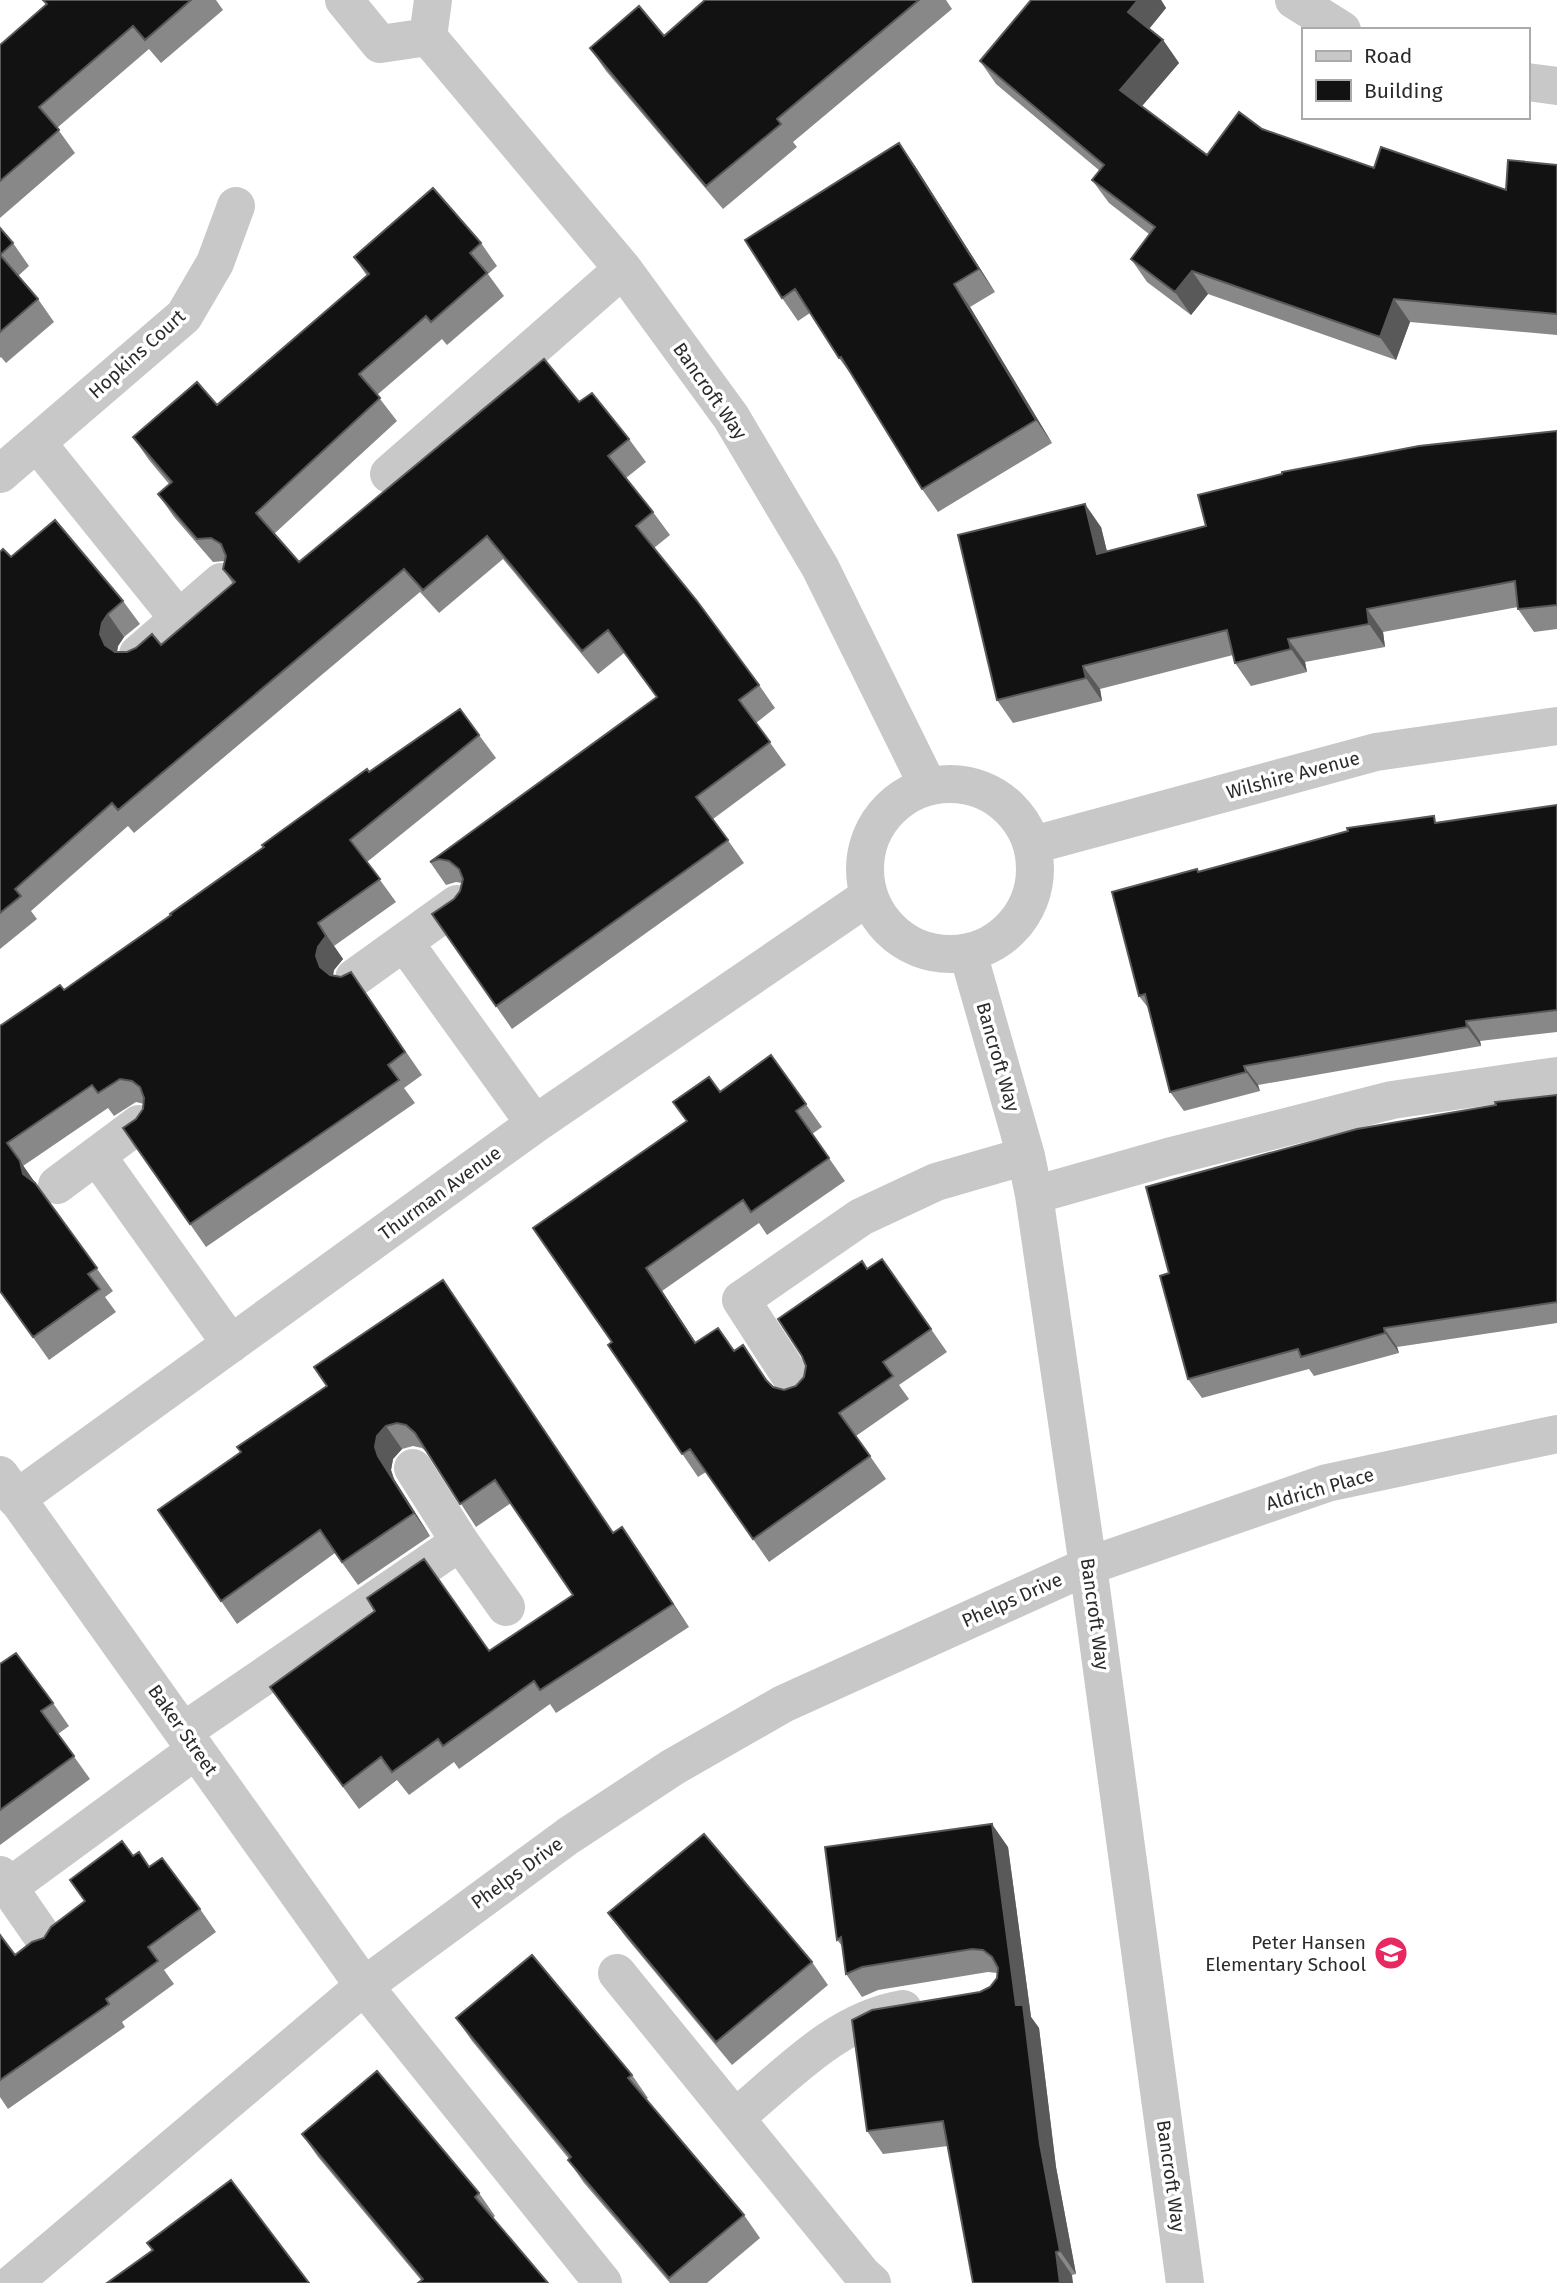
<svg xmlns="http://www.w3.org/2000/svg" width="1557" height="2283" viewBox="0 0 1557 2283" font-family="'Fira Sans',sans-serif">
	<rect width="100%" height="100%" fill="#fff"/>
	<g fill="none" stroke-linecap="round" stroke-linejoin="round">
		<path stroke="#c8c8c8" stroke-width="38" d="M344,0L380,44L428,37
			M433,0L428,37L623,269L731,417L820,567L928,786
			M1294,0L1342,30
			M1527,82L1557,86
			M37,443L179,619
			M0,474L184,316L215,263L236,206
			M389,474L623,269
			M138,654L221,582
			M865 869a85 85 0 1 1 170 0a85 85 0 1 1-170 0Z
			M1033,845L1376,752L1557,726
			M404,942L535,1124
			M968,953L1026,1156L1034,1195L1088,1566L1185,2283
			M354,978L457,904
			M97,1156L231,1344
			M57,1185L139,1124
			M1034,1195L1168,1157L1392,1100L1557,1076
			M800,1391L741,1300L861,1217L936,1182L1026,1156
			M413,1468L460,1542L506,1607
			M0,1475L364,1986L603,2283
			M16,1499L535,1124L869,896
			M184,1731L460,1542
			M0,1875L47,1943
			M9,1887L196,1750
			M617,1973L862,2274L872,2283
			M735,2118C786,2076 836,2020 903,2009
			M13,2283L364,1986L568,1836L673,1767L783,1704L1088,1566L1327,1483L1557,1434"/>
	</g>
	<path fill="#888" d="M43,0H216L223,10L161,63L149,49L57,128L75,153L0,218V45L46,4Z
		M705,0H946L952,9L793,142L797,147L723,209L606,71L590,48L664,36Z
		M1031,0H1161L1166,8L1149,29L1163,40L1179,63L1142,106L1207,155L1262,129L1374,168L1506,190L1557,165V335L1410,322L1396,360L1208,294L1191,315L1147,282L1131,259L1149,234L1109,203L1092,180L1100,171L996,84L980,61Z
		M899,143L915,166L995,292L970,307L1052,443L938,512L922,489L856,381L839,358L810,313L798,321L782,298Z
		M0,228L13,243L29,266L18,276L38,299L54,322L6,363L1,357L0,358Z
		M481,243L497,266L488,274L504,296L447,345L442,339L377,395L397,421L274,534L299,562L579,402L629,439L646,462L626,478L653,512L670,535L654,548L759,685L775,708L756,723L786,765L713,819L744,863L512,1029L432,914L454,899L460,891L462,883L456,882L446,885L430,862L657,697L624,653L598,674L503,559L439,613L420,592L134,833L128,826L31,911L37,919L0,949V552L11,557L123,601L140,624L124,637L118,646L117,652H127L161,645L233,584L223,569L225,561L213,562L174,517L158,494L169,484L149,460L133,437L217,405L367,276L354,257Z
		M1557,431V629L1534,632L1518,609V607L1383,632L1385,647L1305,662L1307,672L1251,686L1235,663L1233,655L1100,689L1102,701L1013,723L997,700L1101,527L1107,551L1206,526Z
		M479,735L496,758L367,862L396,902L334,946L343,959L334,970L333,976L341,977L351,972L422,1075L404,1088L415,1103L206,1247L123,1128L136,1119L143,1109L144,1104L136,1102L114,1116L108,1108L23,1166L113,1291L105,1297L116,1312L49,1360L0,1291V1026L64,990L171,915L369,772Z
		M1557,805V1032L1480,1041L1481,1046L1258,1085L1260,1091L1184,1111L1170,1092L1149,1009L1139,996L1199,872L1439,823Z
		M771,1055L822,1127L812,1134L845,1181L767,1235L759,1223L662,1291L696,1343L734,1351L743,1345L769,1383L773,1387L784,1390L796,1386L804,1377L867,1269L882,1259L947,1352L899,1385L909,1399L856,1436L886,1479L769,1562L706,1472L698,1477L608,1345L612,1342L687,1121L720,1092Z
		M1557,1095V1323L1397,1347L1399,1353L1314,1376L1309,1369L1202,1398L1188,1379L1169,1273Z
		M314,1367L614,1532L622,1527L689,1627L556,1713L550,1704L459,1769L454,1762L409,1795L397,1780L359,1809L270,1687L489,1651L573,1595L511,1503L476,1527L428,1453L422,1448L413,1446L402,1449L393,1459L391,1470L394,1479L430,1536L358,1585L335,1553L237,1624L158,1510L241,1452L327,1386Z
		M0,1664L53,1703L69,1726L58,1734L90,1779L0,1845Z
		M825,1847H1008L1031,2017L1039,2028L1056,2167L1076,2274L1072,2275L948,2146L883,2154L867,2131L980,1992L990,1987L997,1978V1973L988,1972L878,1990L862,1997L846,1974L843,1947L837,1940Z
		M133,1856L149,1867L200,1909L216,1932L164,1970L174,1984L122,2022L125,2027L8,2109L0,2097V1935L15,1955L44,1938L85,1901L70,1880Z
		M608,1913L812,1962L828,1985L732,2065L625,1936Z
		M456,2018L632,2075L648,2098L646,2099L744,2215L760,2238L707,2283H670L584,2183L568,2160L569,2159L472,2041Z
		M302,2134L479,2193L495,2216L421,2280L318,2157Z"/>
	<path fill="#595959" d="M1138,0H1161L1166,8L1144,35L1128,12Z
		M1163,40L1179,63L1136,113L1120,90Z
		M899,143L915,166L995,292L979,269Z
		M1192,271L1208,294L1191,315L1175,292Z
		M954,284L970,307L1052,443L1036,420Z
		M1394,299L1410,322L1396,360L1380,337Z
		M1085,504L1101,527L1113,577L1097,554Z
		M1367,609L1383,632L1385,647L1369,624Z
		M108,614L124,637L118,646L116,657L105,645L100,634L102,623Z
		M1288,639L1305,662L1307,672L1291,649Z
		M1083,666L1100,689L1102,701L1086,678Z
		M318,923L343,959L334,970L332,979L320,967L316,956Z
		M1466,1021L1480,1041L1481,1046L1467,1027Z
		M1244,1066L1258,1085L1260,1091L1246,1072Z
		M20,1161L36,1184L23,1174Z
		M646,1268L662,1291L711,1366L695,1343Z
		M1384,1328L1397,1347L1399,1353L1385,1333Z
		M386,1426L402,1449L393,1459L391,1470L394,1479L430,1536L414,1513L378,1456L375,1447L377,1436Z
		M622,1527L638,1550L689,1627L673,1604Z
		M992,1824L1008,1847L1031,2017L1039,2028L1056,2167L1076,2274L1060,2251L1016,2005Z
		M1056,2252L1072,2275L1073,2283H1060Z"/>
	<path fill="#121212" stroke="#595959" stroke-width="2" d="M43,0H191L145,40L133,26L39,107L59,130L0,181V45L47,4Z
		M705,0H919L777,119L781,124L706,186L590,48L639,6L664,36Z
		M1031,0H1138L1128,12L1163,40L1120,90L1207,155L1239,112L1262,129L1374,168L1381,147L1506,190L1508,160L1557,165V314L1394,299L1380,337L1192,271L1175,292L1131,259L1155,227L1092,180L1104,165L980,61Z
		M899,143L979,269L954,284L1036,420L922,489L841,357L839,358L795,289L782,298L745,240Z
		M433,188L481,243L470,253L487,273L431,322L426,316L359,374L380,398L256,513L299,562L544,359L579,402L592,393L629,439L608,456L653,512L636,526L697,601L759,685L739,700L770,742L696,797L728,840L496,1006L432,914L454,899L460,891L463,879L459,869L449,861L439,859L430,862L657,697L608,630L582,651L487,536L423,590L404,569L118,810L112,803L15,889L21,896L0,913V552L3,549L11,557L55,520L123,601L108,614L102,623L100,634L105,645L115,652H127L136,648L152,634L161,645L235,582L223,569L226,556L221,544L211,538L197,539L158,494L172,482L133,437L197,382L217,405L369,274L354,257Z
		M0,228L13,243L0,255L38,299L0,332Z
		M1557,431V605L1518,609L1515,581L1367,609L1369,624L1288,639L1291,649L1235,663L1227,630L1083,666L1086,678L997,700L958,535L1085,504L1097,554L1206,526L1198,495L1282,474V472L1419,446Z
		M460,709L479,735L350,840L380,879L318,923L326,936L318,947L316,956L320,967L330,975L341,977L351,972L405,1052L388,1065L399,1080L190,1224L123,1128L136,1119L143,1109L144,1098L140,1087L132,1081L120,1079L98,1093L92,1085L7,1143L20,1161L23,1174L35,1183L97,1268L88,1274L100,1289L33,1337L0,1291V1026L60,985L64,990L171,915L170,914L264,847L262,845L367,769L369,772Z
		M1557,805V1010L1466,1021L1467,1027L1244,1066L1246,1072L1170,1092L1145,994L1139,996L1112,892L1197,869L1198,872L1348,831L1347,828L1434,816L1435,823Z
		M771,1055L806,1104L796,1111L829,1158L751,1212L743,1200L646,1268L695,1343L718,1328L734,1351L743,1345L766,1380L773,1387L784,1390L796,1386L804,1377L806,1366L802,1356L778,1319L862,1261L867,1269L882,1259L931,1329L883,1362L893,1376L839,1413L870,1456L753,1539L690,1449L682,1454L608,1345L612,1342L533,1228L687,1121L673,1102L709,1077L720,1092Z
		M1557,1095V1302L1384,1328L1385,1333L1301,1357L1298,1349L1188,1379L1160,1276L1169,1273L1146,1187L1357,1129L1496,1105L1495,1102Z
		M443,1280L613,1533L622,1527L673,1604L540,1690L534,1681L443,1746L438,1739L392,1772L381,1757L343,1786L270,1687L375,1611L367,1598L424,1559L489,1651L573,1595L495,1480L460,1504L415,1433L406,1425L397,1423L386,1426L377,1436L375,1447L378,1456L414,1513L342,1562L320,1530L221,1601L158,1510L241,1452L237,1447L327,1386L314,1367Z
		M16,1653L53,1703L41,1711L74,1756L0,1810V1664Z
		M992,1824L1016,2005H1023L1040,2144L1060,2251L1056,2252L1060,2283H973L943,2121L867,2131L852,2020L872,2010L980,1992L990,1987L997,1978L998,1968L992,1957L983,1950L972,1949L862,1967L846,1974L841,1937L837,1940L825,1847Z
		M704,1834L812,1962L716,2042L608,1913Z
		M122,1841L133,1856L139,1852L149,1867L162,1858L200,1909L148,1947L158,1961L106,1999L109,2004L0,2080V1935L15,1955L32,1942L44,1938L51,1927L85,1901L70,1880Z
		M532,1955L632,2075L628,2078L744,2215L669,2278L568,2160L571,2157L456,2018Z
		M377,2071L479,2193L475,2197L548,2283H418L423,2279L302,2134Z
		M231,2180L309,2283H107L153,2250L147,2243Z"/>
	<defs>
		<symbol id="school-disc" viewBox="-11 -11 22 22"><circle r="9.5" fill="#e82860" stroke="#fff"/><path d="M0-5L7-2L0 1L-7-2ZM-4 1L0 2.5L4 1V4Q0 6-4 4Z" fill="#fff"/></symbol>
	</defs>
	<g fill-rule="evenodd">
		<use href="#school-disc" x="1372" y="1934" width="38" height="38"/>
	</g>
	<g text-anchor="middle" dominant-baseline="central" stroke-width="7" stroke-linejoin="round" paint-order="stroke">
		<g font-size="19" fill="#2b2b2b" stroke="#fff">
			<text transform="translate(137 354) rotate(-42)">Hopkins Court</text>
			<text transform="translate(710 391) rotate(55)">Bancroft Way</text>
			<text transform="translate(1293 775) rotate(-15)">Wilshire Avenue</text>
			<text transform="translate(998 1057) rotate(74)">Bancroft Way</text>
			<text transform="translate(440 1193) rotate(-36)">Thurman Avenue</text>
			<text transform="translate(1320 1489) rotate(-16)">Aldrich Place</text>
			<text transform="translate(1012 1600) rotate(-24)">Phelps Drive</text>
			<text transform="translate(1095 1614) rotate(82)">Bancroft Way</text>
			<text transform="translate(183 1730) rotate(55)">Baker Street</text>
			<text transform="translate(517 1873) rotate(-36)">Phelps Drive</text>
			<text transform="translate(1171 2176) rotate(82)">Bancroft Way</text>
		</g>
		<g font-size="19" fill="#2b2b2b" stroke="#fff" text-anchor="end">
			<text x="1366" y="1942">Peter Hansen<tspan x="1366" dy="22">Elementary School</tspan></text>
		</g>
	</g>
	<rect x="1302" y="28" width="228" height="91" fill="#ffffff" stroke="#aaaaaa" stroke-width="2"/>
	<rect x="1316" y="51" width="35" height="10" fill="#c8c8c8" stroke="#aaaaaa" stroke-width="2"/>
	<text x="1364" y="63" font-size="21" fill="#2b2b2b">Road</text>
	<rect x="1316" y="80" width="35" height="21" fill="#121212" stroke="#aaaaaa" stroke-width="2"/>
	<text x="1364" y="98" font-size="21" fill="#2b2b2b">Building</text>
</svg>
